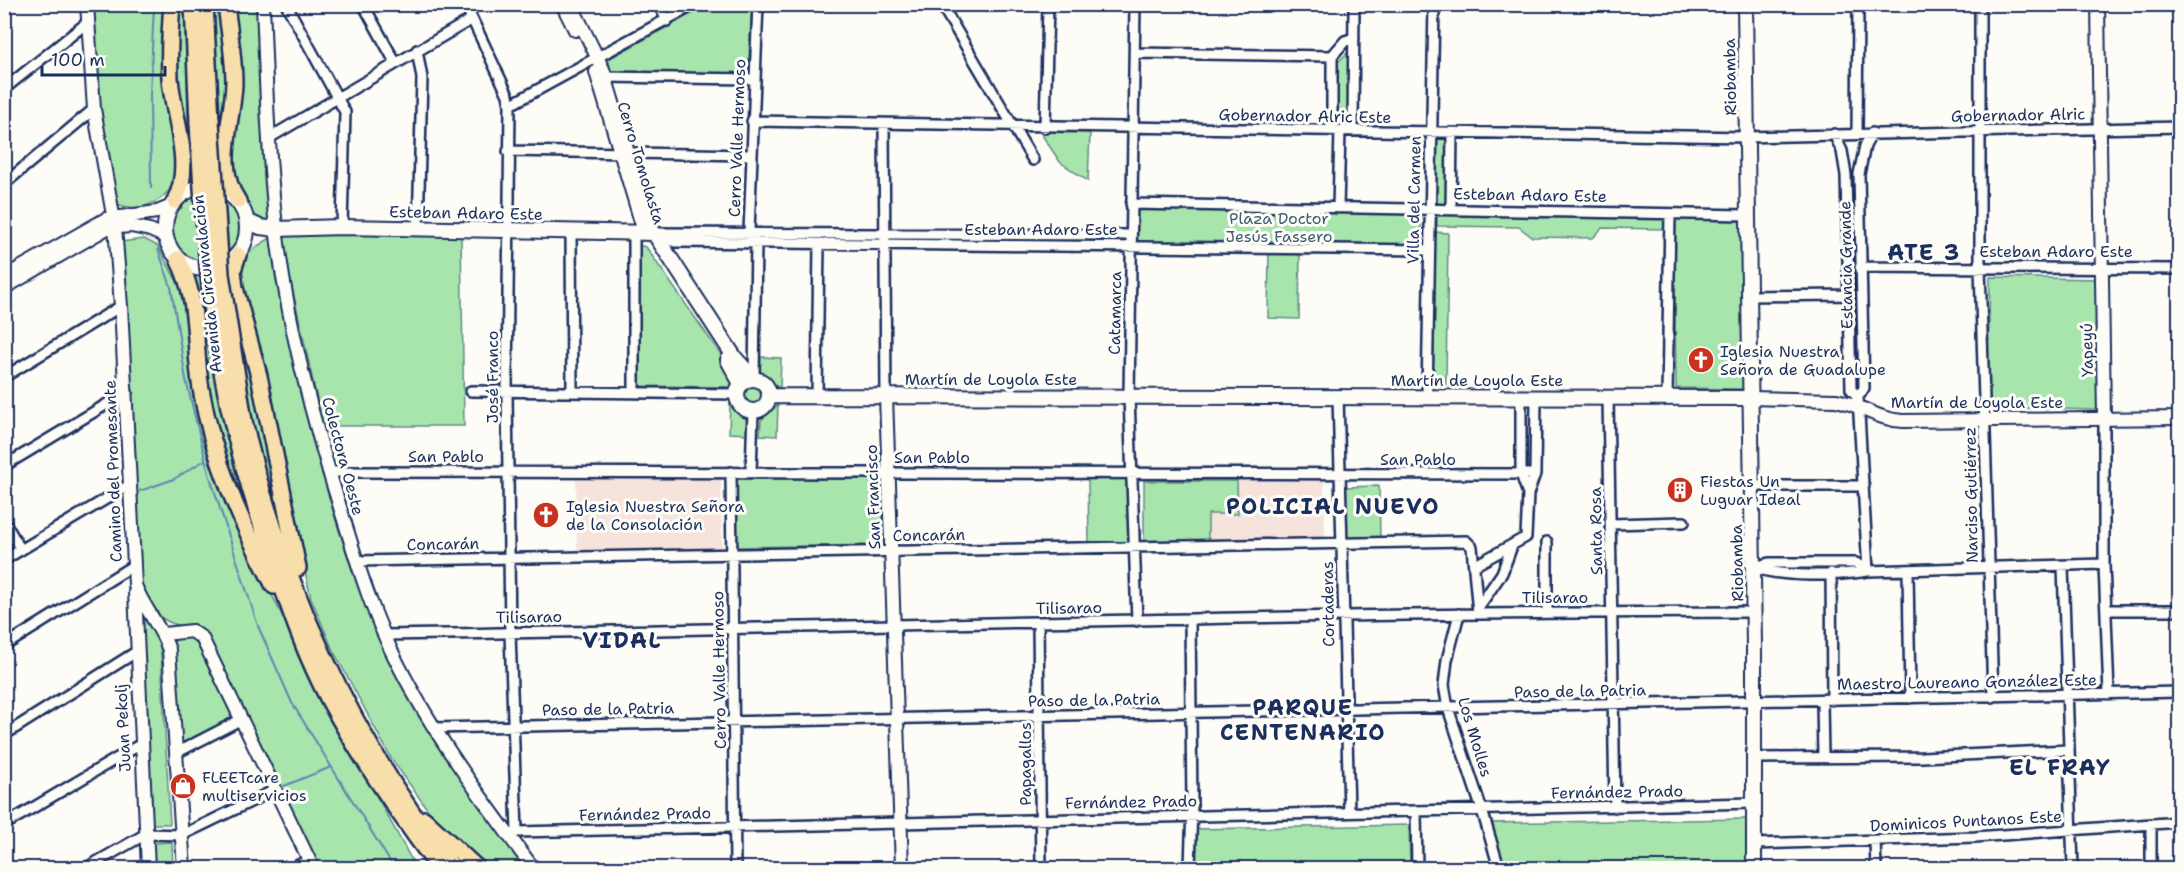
<svg xmlns="http://www.w3.org/2000/svg" width="2184" height="873" viewBox="0 0 2184 873" font-family="'Shantell Sans',sans-serif">
	<rect width="100%" height="100%" fill="#fdfcf7"/>
	<filter id="ink" filterUnits="userSpaceOnUse"><feTurbulence type="fractalNoise" baseFrequency=".0167" numOctaves="2"/><feDisplacementMap in="SourceGraphic" scale="12" xChannelSelector="R" yChannelSelector="G"/><feConvolveMatrix kernelMatrix="1 2 1 2 8 2 1 2 1" color-interpolation-filters="sRGB"/></filter>
	<g filter="url(#ink)">
		<path fill="#f5e3dc" d="M721,479L722,549L577,550L576,480Z
			M1324,480L1325,540L1208,541V514H1237V481Z"/>
		<path fill="#a7e5ad" stroke="#618a86" stroke-width="1.5" d="M94,5H165C165,33 163,63 165,92C167,118 180,147 177,173C173,199 139,216 116,203L100,115Z
			M175,5H186L188,122L216,121L210,5H222L228,51V189C215,183 201,183 187,186L175,98Z
			M229,5H260L269,217L266,222L251,216L227,169Z
			M708,5H752L748,74H615L610,70L609,59L612,57Z
			M1350,50L1349,121L1338,120V62Z
			M1040,132L1090,133L1088,181L1060,162Z
			M1437,139H1449L1448,208H1437Z
			M1850,179H1855L1859,386L1856,388Z
			M169 228a37 37 0 1 1 74 0a37 37 0 1 1-74 0Z
			M1137,208L1421,213V247L1137,242Z
			M1437,214L1666,217V229L1602,228L1593,238L1532,237L1519,227L1437,226Z
			M1674,217H1747L1744,389L1676,388Z
			M1435,232L1448,233L1446,385L1433,384Z
			M280,233L461,236L464,426H323Z
			M892,237L1125,238V243L892,242Z
			M271,238C300,386 328,542 399,676C435,745 480,807 527,868H485L435,820L391,758L332,648L311,598L238,278C242,256 252,248 271,238Z
			M144,239L158,246L183,293L196,399L222,493L315,683L416,868H318L193,627C160,625 153,613 140,584L121,242Z
			M642,246L646,247L735,375L737,381L734,387L643,386L639,383V248Z
			M1269,252L1300,253L1299,319L1268,318Z
			M187,271L217,273L250,349L288,547L221,406L267,557L221,461Z
			M1990,277L2100,279L2097,410L1987,407Z
			M761,357L781,358L780,389L760,371Z
			M741 395a13 13 0 1 1 26 0a13 13 0 1 1-26 0Z
			M730,402L748,420V434L729,433Z
			M778,405L777,436L760,435L761,420Z
			M886,478L887,545L735,547V479Z
			M1088,479H1127L1128,543L1089,544Z
			M1144,481H1237L1238,514H1208V541H1144Z
			M1379,486L1380,538L1346,539L1345,487Z
			M140,620H145L159,639L161,655L170,824H151Z
			M180,636L195,639L231,712L229,722L182,743L179,740L173,650L174,642Z
			M1749,819V868H1503L1490,823Z
			M1409,825L1410,868H1196L1195,829Z
			M172,842L173,868H154L153,843Z"/>
		<g fill="none" stroke-linecap="round" stroke-linejoin="round">
			<path stroke="#6186b3" stroke-width="2" d="M99,11L108,4
				M151,188L150,94L154,4
				M158,249L171,287L186,380L209,474L258,626L292,703L394,868
				M140,491L174,479L205,460
				M284,786L331,767"/>
			<defs>
				<path id="minor" d="M286,4L345,112L342,227
					M363,4L395,62
					M465,4L508,95L510,105L507,391L510,633L517,832
					M659,4L667,21
					M941,4L1033,160
					M1135,4L1129,396L1137,621
					M1980,4V267L1993,697
					M417,50L422,78L418,229
					M1135,53L1332,56
					M601,77L754,79
					M4,89L88,22
					M510,105L695,4
					M752,121L1747,137L2180,127
					M884,125L886,396
					M1045,128L1048,4
					M1332,130V56L1345,41L1354,38
					M1353,131L1354,4
					M1857,133L1858,4
					M1834,134L1842,151L1846,175L1851,389L1858,397L1868,571
					M269,138L472,19
					M508,151L751,155
					M4,184L94,109
					M1131,204L1748,215
					M1338,208L1340,131
					M1451,209L1452,133
					M571,231L572,391
					M654,233L675,242L1429,250
					M657,233L1131,235
					M1860,267L2180,269
					M1749,296L1848,295
					M4,377L121,306
					M754,378L756,243L749,232L758,4
					M471,391L737,394
					M634,392V233
					M817,396L819,244
					M1338,396L1349,812
					M1427,397L1434,4
					M1608,397L1615,807
					M1858,397L1864,388L1859,174L1865,146L1872,133
					M1667,398L1670,214
					M2104,418V564L2109,694
					M4,466L127,392
					M328,472L1535,474
					M731,472L735,868
					M751,472L753,411
					M1752,486H1864
					M1528,494L1535,474L1536,397
					M4,521L21,550
					M1610,524L1684,522
					M1547,542V612
					M4,560L131,484
					M357,561L1466,541L1472,547L1478,613
					M1474,566L1526,537L1528,494L1521,474V397
					M2063,566L2073,868
					M1753,567C1783,578 1836,576 1868,571L2104,564
					M1753,567L1769,563H1856L1868,571
					M1908,570L1910,698
					M1831,573L1832,700
					M1478,608L1502,573L1512,546
					M2106,610H2180
					M1459,614L1447,660L1444,685L1448,708L1482,810L1499,868
					M1038,623L1041,868
					M385,635C841,628 1297,613 1754,612
					M4,646L134,565
					M1822,701L1823,757
					M434,728L2180,692
					M4,735L136,652
					M176,753L240,720
					M1755,758L1922,757L2068,750
					M1416,811L1417,868
					M4,825L141,744
					M509,835L517,832L1755,803
					M1875,841L1876,868
					M1755,844L1975,837L2180,822
					M86,868L146,834L182,835L275,790
					M292,868L309,860
					M1190,868L1192,805L1190,620
					M2151,868V824"/>
				<path id="tertiary" d="M87,4L94,109L115,226L121,306L135,585C144,609 161,626 169,650L184,868
					M263,4C266,79 268,153 276,227C287,326 314,426 344,520C359,569 374,618 398,664C435,737 484,802 533,868
					M562,4L575,30
					M571,4L603,69L649,223L654,233
					M2098,4L2104,418
					M596,72L644,232
					M4,277L106,219L157,212L172,206
					M4,288L107,228L131,226L150,230L166,237
					M886,396L902,868
					M1749,398L1836,400C1860,404 1878,420 1903,421L2180,418
					M135,592L148,868
					M164,634L192,631L202,638L313,868"/>
				<path id="secondary" d="M1745,4L1754,646V868
					M165 228a41 41 0 1 1 82 0a41 41 0 1 1-82 0Z
					M247,221L260,227L276,229L342,227L654,233L735,358L753,378
					M728,360L741,384
					M737 395a16 16 0 1 1 32 0a16 16 0 1 1-32 0Z
					M770,396L1749,398"/>
				<path id="trunk" d="M172,4C170,29 169,54 170,78C173,117 194,165 175,201
					M193,4L198,123
					M205,4L211,121
					M226,4C229,31 234,57 234,83C233,122 214,166 238,201
					M238,255L233,270L235,288L259,376L298,568
					M178,259C200,302 193,342 201,389C213,459 241,523 274,586
					M244,421C280,580 352,741 453,868
					M233,425C244,472 259,519 275,565C290,611 306,657 329,700C361,759 399,815 439,868
					M424,819L477,868"/>
			</defs>
			<use href="#minor" stroke="#1b2f5e" stroke-width="14"/>
			<use href="#tertiary" stroke="#1b2f5e" stroke-width="16"/>
			<use href="#secondary" stroke="#1b2f5e" stroke-width="18"/>
			<use href="#trunk" stroke="#1b2f5e" stroke-width="20"/>
			<use href="#minor" stroke="#fdfcf7" stroke-width="9"/>
			<use href="#tertiary" stroke="#fdfcf7" stroke-width="12"/>
			<use href="#secondary" stroke="#fdfcf7" stroke-width="14"/>
			<use href="#trunk" stroke="#f8deab" stroke-width="15"/>
			<defs>
				<path id="trunk-bridge" d="M211,121L221,274L244,421
					M198,123C204,224 209,325 233,425"/>
			</defs>
			<use href="#trunk-bridge" stroke="#1b2f5e" stroke-width="20" stroke-linecap="butt"/>
			<use href="#trunk-bridge" stroke="#f8deab" stroke-width="15"/>
		</g>
	</g>
	<defs>
		<symbol id="church-disc" viewBox="-11 -11 22 22"><circle r="9.5" fill="#c8321e" stroke="#fdfcf7"/><path d="M-1.2-6h2.4v3.5h3.3v2.4h-3.3V6h-2.4V-.1h-3.3v-2.4h3.3Z" fill="#fff"/></symbol>
		<symbol id="building-disc" viewBox="-11 -11 22 22"><circle r="9.5" fill="#c8321e" stroke="#fdfcf7"/><path d="M-4-6H4V6H1V3H-1V6H-4ZM-2.5-4.3h1.7v1.8h-1.7ZM.8-4.3h1.7v1.8H.8ZM-2.5-1h1.7V.8h-1.7ZM.8-1h1.7V.8H.8Z" fill="#fff"/></symbol>
		<symbol id="shop-disc" viewBox="-11 -11 22 22"><circle r="9.5" fill="#c8321e" stroke="#fdfcf7"/><path d="M-5-2.5h2.3a2.7 3.5 0 0 1 5.4 0H5L5.5 6h-11ZM-1.5-2.5h3a1.5 2.3 0 0 0-3 0Z" fill="#fff"/></symbol>
	</defs>
	<g fill-rule="evenodd">
		<use href="#church-disc" x="1686" y="345" width="30" height="30"/>
		<use href="#building-disc" x="1665" y="475" width="30" height="30"/>
		<use href="#church-disc" x="531" y="500" width="30" height="30"/>
		<use href="#shop-disc" x="168" y="771" width="30" height="30"/>
	</g>
	<g text-anchor="middle" dominant-baseline="central" stroke-width="6" stroke-linejoin="round" paint-order="stroke">
		<g font-size="16" fill="#1b2f5e" stroke="#fdfcf7">
			<text transform="translate(1730 77) rotate(-91)">Riobamba</text>
			<text transform="translate(2018 115) rotate(-1)">Gobernador Alric</text>
			<text transform="translate(1305 116) rotate(1)">Gobernador Alric Este</text>
			<text transform="translate(737 138) rotate(-88)">Cerro Valle Hermoso</text>
			<text transform="translate(641 163) rotate(73)">Cerro Tomolasta</text>
			<text transform="translate(1530 195) rotate(1)">Esteban Adaro Este</text>
			<text transform="translate(1414 200) rotate(-89)">Villa del Carmen</text>
			<text transform="translate(466 213) rotate(1)">Esteban Adaro Este</text>
			<text x="1041" y="229">Esteban Adaro Este</text>
			<text x="2056" y="251">Esteban Adaro Este</text>
			<text transform="translate(1846 265) rotate(-91)">Estancia Grande</text>
			<text transform="translate(207 284) rotate(-96)">Avenida Circunvalación</text>
			<text transform="translate(1115 313) rotate(-89)">Catamarca</text>
			<text transform="translate(2087 350) rotate(-91)">Yapeyú</text>
			<text transform="translate(492 377) rotate(-90)">José Franco</text>
			<text x="991" y="379">Martín de Loyola Este</text>
			<text x="1477" y="380">Martín de Loyola Este</text>
			<text x="1977" y="402">Martín de Loyola Este</text>
			<text transform="translate(343 456) rotate(75)">Colectora Oeste</text>
			<text x="446" y="456">San Pablo</text>
			<text x="932" y="457">San Pablo</text>
			<text x="1418" y="459">San Pablo</text>
			<text transform="translate(113 471) rotate(-92)">Camino del Promesante</text>
			<text transform="translate(1971 495) rotate(-91)">Narciso Gutiérrez</text>
			<text transform="translate(873 497) rotate(-92)">San Francisco</text>
			<text transform="translate(1596 531) rotate(-91)">Santa Rosa</text>
			<text transform="translate(929 535) rotate(-1)">Concarán</text>
			<text transform="translate(443 544) rotate(-1)">Concarán</text>
			<text transform="translate(1737 563) rotate(-91)">Riobamba</text>
			<text x="1555" y="597">Tilisarao</text>
			<text transform="translate(1328 604) rotate(-91)">Cortaderas</text>
			<text transform="translate(1069 608) rotate(-1)">Tilisarao</text>
			<text transform="translate(529 617) rotate(-1)">Tilisarao</text>
			<text transform="translate(719 670) rotate(-91)">Cerro Valle Hermoso</text>
			<text transform="translate(1967 682) rotate(-1)">Maestro Laureano González Este</text>
			<text transform="translate(1580 691) rotate(-1)">Paso de la Patria</text>
			<text transform="translate(1094 700) rotate(-1)">Paso de la Patria</text>
			<text transform="translate(608 709) rotate(-1)">Paso de la Patria</text>
			<text transform="translate(123 728) rotate(-93)">Juan Pekolj</text>
			<text transform="translate(1475 737) rotate(73)">Los Molles</text>
			<text transform="translate(1025 764) rotate(-90)">Papagallos</text>
			<text transform="translate(1617 792) rotate(-1)">Fernández Prado</text>
			<text transform="translate(1131 802) rotate(-1)">Fernández Prado</text>
			<text transform="translate(645 814) rotate(-1)">Fernández Prado</text>
			<text transform="translate(1966 821) rotate(-3)">Dominicos Puntanos Este</text>
		</g>
		<g font-size="16" fill="#3e5c72" stroke="#fdfcf7">
			<text x="1279" y="218">Plaza Doctor<tspan x="1279" dy="18">Jesús Fassero</tspan></text>
		</g>
		<g font-size="16" fill="#1b2f5e" stroke="#fdfcf7" text-anchor="start">
			<text x="1720" y="351">Iglesia Nuestra<tspan x="1720" dy="18">Señora de Guadalupe</tspan></text>
			<text x="1700" y="481">Fiestas Un<tspan x="1700" dy="18">Luguar Ideal</tspan></text>
			<text x="566" y="506">Iglesia Nuestra Señora<tspan x="566" dy="18">de la Consolación</tspan></text>
			<text x="202" y="777">FLEETcare<tspan x="202" dy="18">multiservicios</tspan></text>
		</g>
		<g font-size="22" font-weight="bold" letter-spacing="1.5" fill="#1b2f5e" stroke="#fdfcf7">
			<text x="1924" y="252">ATE 3</text>
			<text x="1333" y="506">POLICIAL NUEVO</text>
			<text x="622" y="640">VIDAL</text>
			<text x="1303" y="707">PARQUE<tspan x="1303" dy="25">CENTENARIO</tspan></text>
			<text x="2060" y="767">EL FRAY</text>
		</g>
	</g>
	<rect width="2184" height="873" fill="none" stroke="#fdfcf7" stroke-width="24"/>
	<rect x="12" y="12" width="2160" height="849" fill="none" stroke="#1b2f5e" stroke-width="2" filter="url(#ink)"/>
	<path d="M42 66v9h123v-9" fill="none" stroke="#1b2f5e" stroke-width="3"/>
	<text x="51" y="66" font-size="18" fill="#1b2f5e" stroke="#fdfcf7" stroke-width="4.5" paint-order="stroke">100 m</text>
</svg>
